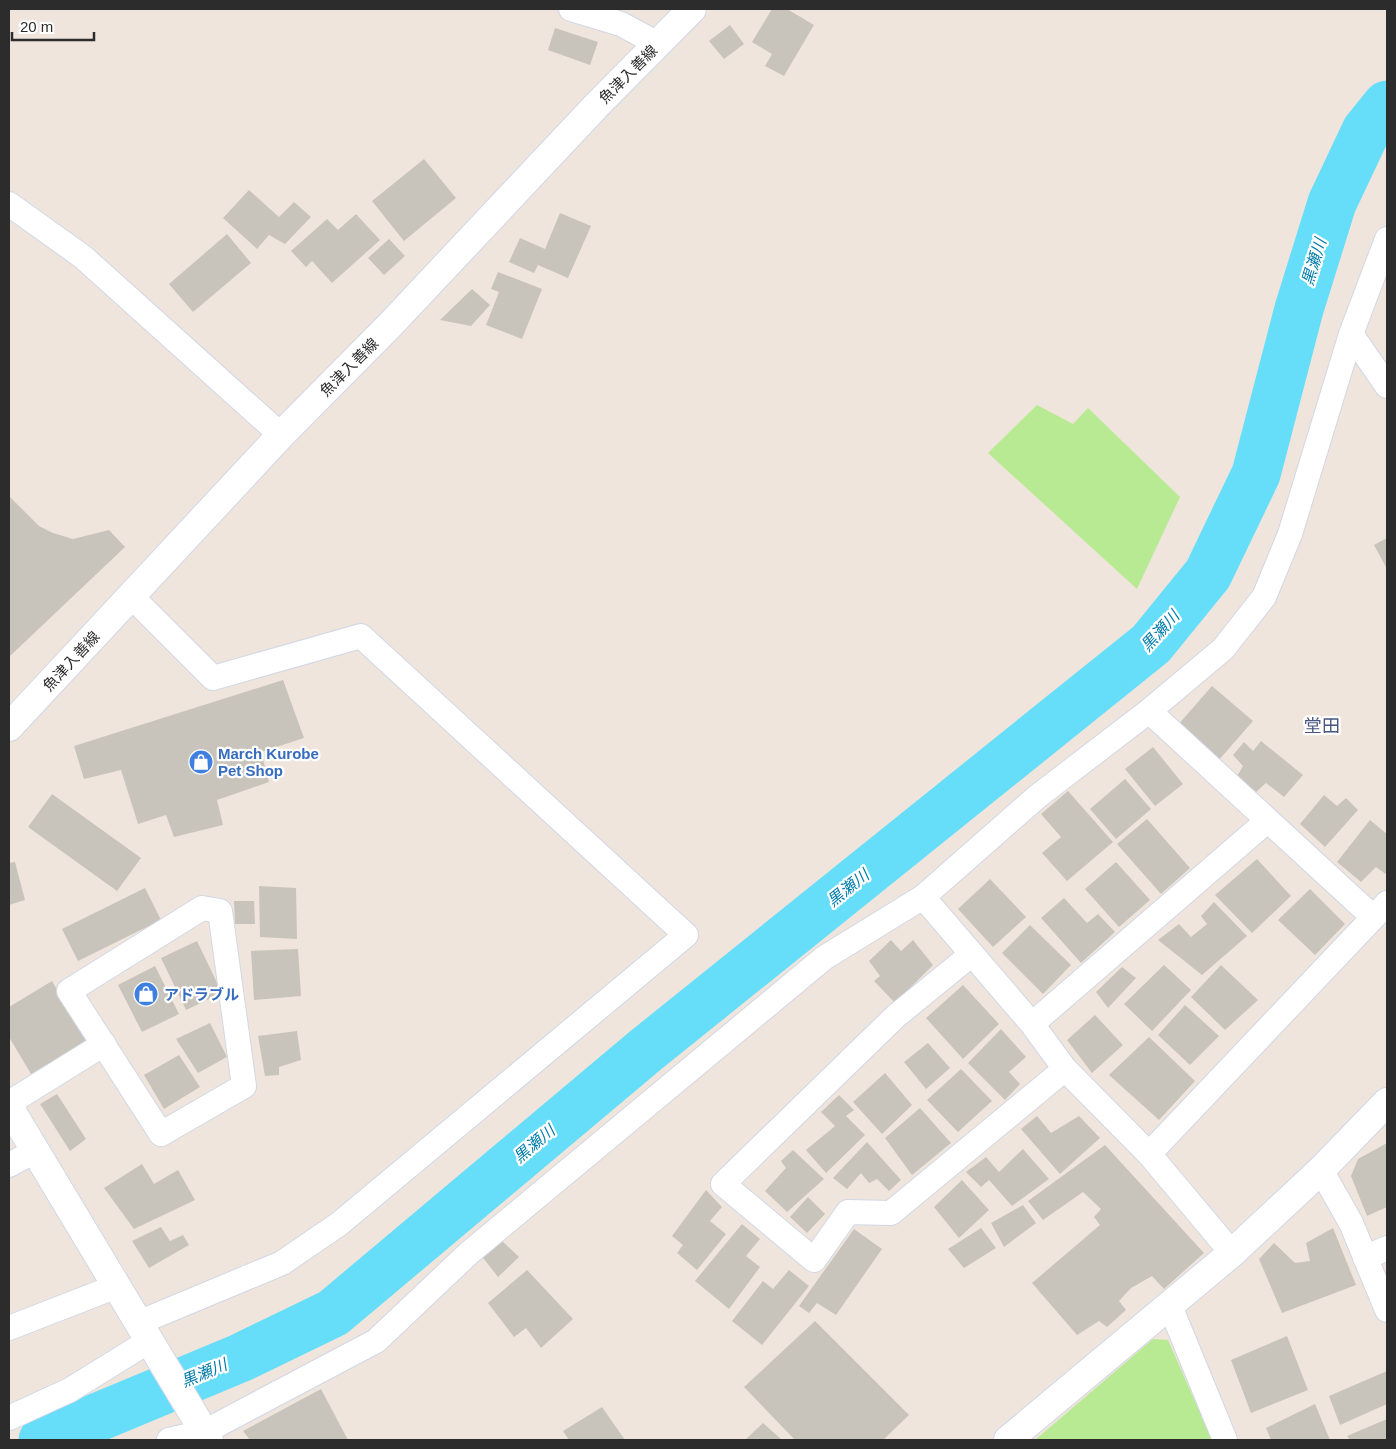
<svg xmlns="http://www.w3.org/2000/svg" width="1396" height="1449" viewBox="0 0 1396 1449" font-family="Helvetica,'Noto Sans JP',sans-serif">
	<rect width="100%" height="100%" fill="#efe5dc"/>
	<path fill="#b8ea94" d="M1037,405L1073,424L1088,408L1180,497L1137,589L988,453Z
		M1153,1339L1168,1340L1212,1440H1035Z"/>
	<g fill="none" stroke-linecap="round" stroke-linejoin="round">
		<path stroke="#66defa" stroke-width="49" d="M43,1440L240,1358L333,1313L646,1050L1151,644L1208,574L1256,474L1299,309L1332,203L1366,131L1387,105"/>
	</g>
	<path fill="#c9c4bb" d="M772,9H787L814,25L784,76L765,66L772,54L752,42Z
		M730,25L744,44L724,59L709,41Z
		M555,28L598,42L590,65L548,50Z
		M424,159L456,198L404,241L372,201Z
		M249,190L279,217L294,202L311,217L285,244L269,235L257,249L223,218Z
		M560,213L591,226L568,278L538,265L534,273L509,262L520,238L545,249Z
		M356,214L380,240L332,283L312,261L306,267L291,251L327,219L338,230Z
		M227,234L251,263L193,312L169,284Z
		M389,239L405,256L384,275L368,258Z
		M498,272L542,289L522,339L486,325L499,292L491,289Z
		M472,289L490,305L471,326L440,320Z
		M9,496L39,526L53,533L73,539L109,530L125,547L9,657Z
		M1387,538V569L1374,545Z
		M283,680L304,738L261,752L269,782L217,800L223,825L174,837L166,815L138,824L121,770L84,779L74,746Z
		M1212,686L1253,721L1218,761L1177,726Z
		M1261,741L1303,775L1284,797L1266,783L1255,793L1236,778L1243,766L1233,755L1244,742L1253,751Z
		M1153,747L1183,784L1155,806L1125,769Z
		M1125,779L1151,809L1116,839L1090,809Z
		M1068,791L1113,842L1067,881L1042,853L1061,837L1041,814Z
		M52,794L141,858L117,891L28,827Z
		M1324,795L1337,806L1346,798L1358,810L1325,847L1300,824Z
		M1147,819L1190,868L1161,894L1117,844Z
		M1370,820L1387,834V875L1376,867L1361,882L1337,862Z
		M1257,859L1291,896L1252,933L1215,895Z
		M15,862L25,900L9,905V863Z
		M1116,862L1150,900L1119,927L1085,889Z
		M990,879L1026,917L993,947L958,909Z
		M259,886L296,888L297,939L260,937Z
		M145,888L161,920L78,961L62,929Z
		M1310,889L1345,924L1315,955L1278,920Z
		M1064,898L1087,923L1098,914L1115,932L1081,963L1041,918Z
		M234,901H254L255,924H235Z
		M1214,902L1247,936L1202,975L1158,940L1179,924L1191,937L1207,924L1201,916Z
		M1030,925L1071,965L1043,994L1002,953Z
		M891,940L901,951L913,940L933,965L895,1003L874,981L880,976L869,961Z
		M197,941L222,993L186,1010L161,958Z
		M298,949L301,996L254,1000L251,951Z
		M1164,965L1191,990L1152,1031L1124,1004Z
		M1221,965L1258,1000L1225,1030L1191,997Z
		M155,966L179,1014L142,1032L118,985Z
		M1122,967L1136,978L1108,1008L1096,992Z
		M52,981L87,1041L31,1074L9,1037V1007Z
		M963,985L999,1024L963,1059L926,1018Z
		M1185,1005L1219,1036L1190,1065L1158,1035Z
		M1095,1015L1123,1045L1092,1073L1067,1040Z
		M210,1023L227,1057L198,1073L176,1039Z
		M1001,1029L1026,1057L1009,1072L1020,1084L1005,1100L968,1063Z
		M297,1031L301,1060L279,1067V1075L265,1076L258,1036Z
		M1149,1037L1195,1081L1159,1120L1109,1075Z
		M928,1043L950,1068L926,1089L904,1062Z
		M179,1055L200,1087L164,1109L144,1075Z
		M961,1069L992,1101L958,1132L927,1100Z
		M885,1073L912,1105L882,1134L853,1102Z
		M57,1094L86,1139L70,1151L40,1104Z
		M839,1095L854,1110L846,1116L865,1135L826,1173L806,1150L835,1126L821,1112Z
		M920,1108L951,1143L912,1175L885,1138Z
		M1037,1116L1051,1133L1079,1116L1100,1138L1060,1174L1021,1129Z
		M867,1142L901,1180L889,1191L877,1179L869,1183L861,1173L847,1189L833,1178Z
		M1387,1143V1207L1367,1216L1351,1176L1358,1159Z
		M1105,1145L1204,1253L1164,1289L1152,1276L1131,1288L1119,1301L1126,1310L1107,1327L1099,1321L1077,1335L1032,1283L1100,1225L1094,1217L1101,1209L1083,1192L1043,1220L1028,1201Z
		M1023,1149L1049,1179L1012,1206L989,1180L981,1187L966,1172L986,1157L999,1172Z
		M793,1150L824,1179L787,1212L765,1191L786,1168L781,1161Z
		M142,1164L154,1184L178,1170L195,1200L134,1229L104,1188Z
		M962,1180L989,1210L959,1238L934,1207Z
		M706,1190L722,1207L710,1221L726,1234L697,1270L677,1253L683,1245L672,1236Z
		M808,1197L825,1214L807,1233L790,1217Z
		M1023,1205L1036,1223L1004,1247L991,1223Z
		M742,1224L760,1239L746,1256L760,1267L729,1309L695,1281Z
		M161,1227L170,1241L183,1235L189,1245L149,1268L132,1241Z
		M981,1228L996,1248L964,1268L948,1249Z
		M1333,1228L1356,1285L1282,1313L1259,1259L1274,1243L1295,1263L1310,1261L1306,1243Z
		M854,1229L882,1249L836,1315L817,1303L809,1313L799,1306Z
		M498,1237L519,1257L498,1277L480,1254Z
		M527,1270L573,1319L541,1348L526,1328L514,1337L488,1303Z
		M789,1270L809,1286L762,1345L732,1321L763,1281L773,1289Z
		M815,1321L909,1415L883,1440H795L744,1387Z
		M1287,1336L1308,1390L1251,1413L1231,1360Z
		M1387,1371V1404L1340,1425L1329,1396Z
		M321,1389L348,1440H250L243,1431Z
		M1315,1404L1330,1440H1271L1266,1428Z
		M602,1407L625,1440H569L563,1431Z
		M1387,1419V1440H1350L1347,1436Z
		M763,1423L782,1440H745Z"/>
	<g fill="none" stroke-linecap="round" stroke-linejoin="round">
		<defs>
			<path id="minor" d="M571,9L621,24L658,44
				M9,204L83,257L281,435
				M1351,334L1387,386
				M131,596L213,678L361,636L686,935L339,1224L282,1263L138,1323
				M1149,711L1373,917
				M202,908L220,911L244,1086L161,1134L69,991Z
				M972,954L896,1016L723,1184L814,1260L848,1212L891,1213L1065,1069
				M1032,1024L1267,821
				M9,1103L104,1044
				M1149,1154L1387,903
				M9,1165L35,1151
				M1321,1170L1351,1223L1387,1310
				M1232,1253L1149,1154L1065,1069L1032,1024L923,897L1038,796L1149,711L1223,649L1264,597L1290,534L1351,334L1387,239
				M1365,1258L1387,1248
				M1170,1306L1225,1440
				M9,1328L117,1286
				M9,1418L70,1390L149,1341
				M169,1440L204,1432L376,1341L469,1253L824,958L923,897"/>
			<path id="tertiary" d="M9,1107L209,1440
				M1008,1440L1232,1253L1321,1170L1387,1102"/>
			<path id="secondary" d="M9,727L281,435L391,324L596,106L692,9"/>
		</defs>
		<use href="#minor" stroke="#d1d7e6" stroke-width="26"/>
		<use href="#tertiary" stroke="#d1d7e6" stroke-width="30"/>
		<use href="#secondary" stroke="#d1d7e6" stroke-width="30"/>
		<use href="#minor" stroke="#fff" stroke-width="24"/>
		<use href="#tertiary" stroke="#fff" stroke-width="28"/>
		<use href="#secondary" stroke="#fff" stroke-width="28"/>
	</g>
	<defs>
		<symbol id="shop-disc" viewBox="-11 -11 22 22"><circle r="9.5" fill="#3f7fe0" stroke="#fff"/><path d="M-5-2.5h2.3a2.7 3.5 0 0 1 5.4 0H5L5.5 6h-11ZM-1.5-2.5h3a1.5 2.3 0 0 0-3 0Z" fill="#fff"/></symbol>
	</defs>
	<g fill-rule="evenodd">
		<use href="#shop-disc" x="187" y="748" width="28" height="28"/>
		<use href="#shop-disc" x="132" y="980" width="28" height="28"/>
	</g>
	<g text-anchor="middle" dominant-baseline="central" stroke-width="4.5" stroke-linejoin="round" paint-order="stroke">
		<g font-size="15" fill="#2c2c2c" stroke="#fff">
			<text transform="translate(628 74) rotate(-45)">魚津入善線</text>
			<text transform="translate(349 367) rotate(-45)">魚津入善線</text>
			<text transform="translate(71 661) rotate(-47)">魚津入善線</text>
		</g>
		<g font-size="15" font-weight="bold" fill="#366cbe" stroke="#fff" text-anchor="start">
			<text x="218" y="753">March Kurobe<tspan x="218" dy="17">Pet Shop</tspan></text>
			<text x="164" y="994">アドラブル</text>
		</g>
		<g font-size="16" font-style="italic" fill="#007dab" stroke="#fff">
			<text transform="translate(1314 262) rotate(-73)">黒瀬川</text>
			<text transform="translate(1160 631) rotate(-48)">黒瀬川</text>
			<text transform="translate(848 888) rotate(-39)">黒瀬川</text>
			<text transform="translate(534 1144) rotate(-40)">黒瀬川</text>
			<text transform="translate(204 1373) rotate(-23)">黒瀬川</text>
		</g>
		<g font-size="18" fill="#475681" stroke="#fff">
			<text x="1322" y="726">堂田</text>
		</g>
	</g>
	<rect width="1396" height="1449" fill="none" stroke="#2c2c2c" stroke-width="20"/>
	<path d="M12 32v8h82v-8" fill="none" stroke="#2c2c2c" stroke-width="2.5"/>
	<text x="20" y="32" font-size="15" fill="#2c2c2c" stroke="#ffffff" stroke-width="4" paint-order="stroke">20 m</text>
</svg>
